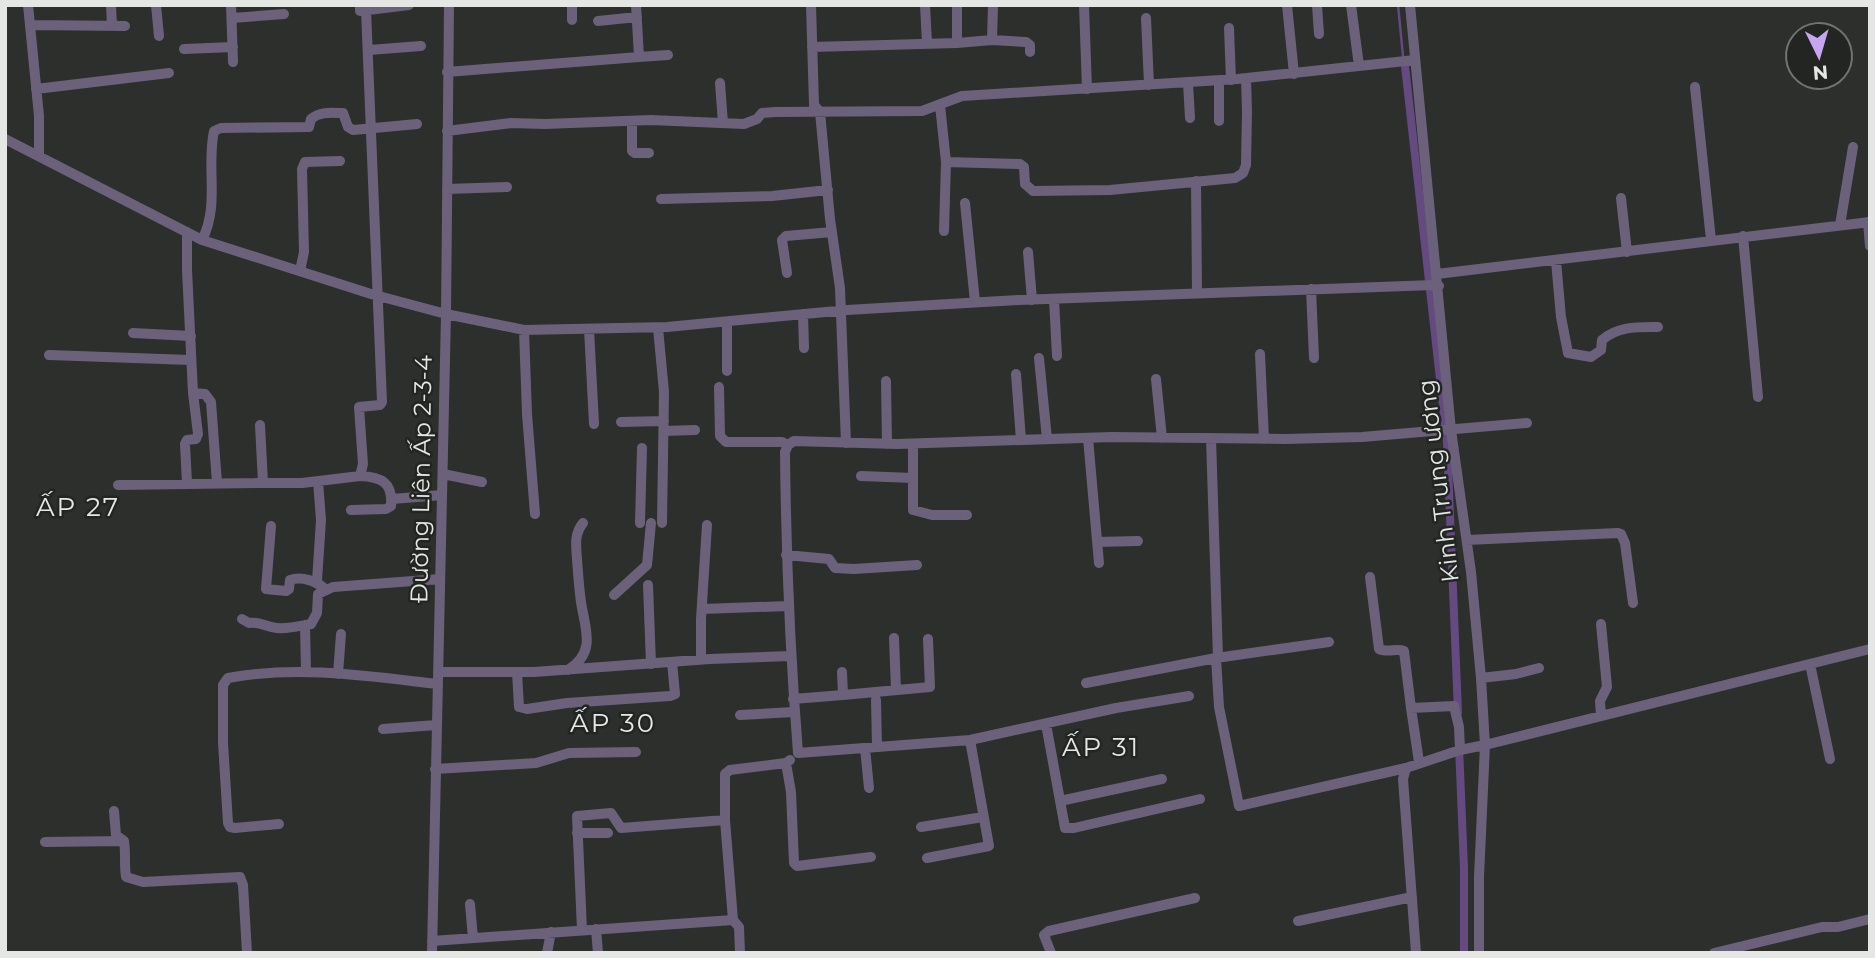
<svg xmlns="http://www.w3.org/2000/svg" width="1875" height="958" viewBox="0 0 1875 958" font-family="Montserrat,sans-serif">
	<rect width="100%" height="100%" fill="#2c2f2c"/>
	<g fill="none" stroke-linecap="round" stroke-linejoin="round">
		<path stroke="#644a81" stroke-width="2.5" d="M1398,5L1403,56"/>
		<path stroke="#644a81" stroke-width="8" d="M1405,66L1447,442L1458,712
			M1459,746L1464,868V953"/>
		<path stroke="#6c617a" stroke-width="10" d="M28,5L39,116V156
			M111,5L112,26
			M156,5L159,36
			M231,5L233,62
			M360,5V11L409,5
			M572,5V20
			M811,5L814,105L820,112L830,219L840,288L846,443
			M925,5L927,43
			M957,5V43
			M1084,5L1087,89
			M1287,5L1294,74
			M1317,5L1319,34
			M1351,5L1359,66
			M1410,5L1451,430L1471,572L1481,678L1485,745L1479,877V953
			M232,18L284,14
			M1146,18L1149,85
			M598,21L637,17
			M30,25L125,26
			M1229,28L1231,80
			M992,40L1026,42L1030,45V52
			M812,47L957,43L992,40L993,5
			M184,49L233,47
			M369,50L421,46
			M639,57L668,55
			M447,72L639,57L636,5
			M1219,81V121
			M720,83L723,123
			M1188,83L1190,118
			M1695,87L1711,240
			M36,89L169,73
			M940,105L946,162L1020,164L1024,167L1025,184L1033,191L1110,190L1235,178L1243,173L1246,165L1247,112L1246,78
			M632,121V151L635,153H649
			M447,131L511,123L545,124L651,120L744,124L757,119L762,113L775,112L922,111L962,96L1237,79L1415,60
			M5,139L202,240L371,294L446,314L524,330L667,327L847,310L1018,300L1433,285L1439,286
			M1196,181L1197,293
			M447,189L507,187
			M1621,198L1627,252
			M661,199L772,196L828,190
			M965,203L975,302
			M1868,222L1870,246
			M1840,225L1853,147
			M944,231L946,162
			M187,232V270L193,393L205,394L211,402L217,483
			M1743,236L1758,397
			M202,240C220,205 206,167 214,131L221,128L309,127L311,119C320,111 332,113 343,113L348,127L353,130L417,124
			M1028,252L1032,300
			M1556,261L1561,317L1568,353L1591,357L1601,350L1602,340C1618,326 1637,327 1658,327
			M300,271L304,252L302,169L305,162L340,161
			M787,273L782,240L786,236L832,232
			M1437,274L1870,222
			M1311,289L1314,358
			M1054,299L1057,356
			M803,314L804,348
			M727,322V371
			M658,328L664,392L662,523
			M589,329L594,424
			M524,330L527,414L535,514
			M133,333L191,336
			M1260,354L1264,439
			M49,355L190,360
			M1039,358L1047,439
			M1016,374L1021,440
			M1156,379L1162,438
			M886,381L887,444
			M719,387L720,436L726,442H782L788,445
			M621,422L664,421
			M260,425L263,483H302L360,476L363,464L359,407L380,405L382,402L366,10
			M664,431L695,430
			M1088,438L1099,563
			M1211,438L1218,658
			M913,444V510L932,515H967
			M443,474L482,482
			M861,476L913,478
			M187,483L185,444L187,440L196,439L198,434L193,393
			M118,485L263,483
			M392,499L442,495
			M351,510L386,509L391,506C393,482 381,477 360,476
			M640,523L642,448
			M271,526L266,589L286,591L289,589L290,580C302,576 317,581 326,590
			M1467,540L1618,533L1621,534L1625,543L1633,603
			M1097,542L1138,541
			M786,555L829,559L835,568L854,569L917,565
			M1370,577L1379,649C1387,653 1396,648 1404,651L1411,708L1454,706L1459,727L1460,750
			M317,581L321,520L318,481
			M648,585L651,664
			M614,595L647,565L651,523
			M702,609L788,606
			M242,619L249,623C260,621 266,627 277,628C288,629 300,626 311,624L317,613L318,594L333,587L440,579
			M1601,624L1607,687L1600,701L1601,716
			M305,625L306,672
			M894,638L896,690
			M1216,658L1219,707L1239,806L1406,768
			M701,660V619L707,525
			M1810,664L1830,759
			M568,670C597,652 585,629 581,602C579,588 578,573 577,559C576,546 574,534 583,523
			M438,672H534L710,659L790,656
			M517,672L519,707L527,709L567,703L670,696L675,694L672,662
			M338,674L341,634
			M1481,678L1516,674L1539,668
			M1086,683L1216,658L1329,642
			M843,695L930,687L928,639
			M1189,696L1116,708L970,740L798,753C790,653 786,553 785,452L788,445L794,441L897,444L1112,437L1285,439L1362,437L1527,423
			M793,699L843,695L842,672
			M876,700L877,747
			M1411,708L1419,762
			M740,715L794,712
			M1046,724L1065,828H1074L1200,799
			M383,729L436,725
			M865,748L869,788
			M786,763L791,792L794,863L797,866L871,857
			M435,769L536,763L569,753L636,752
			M1060,801L1162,779
			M114,811L116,835L124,841C126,853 124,865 126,877L143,882L240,877L243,885L247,953
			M725,820V774L730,770L786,763L790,760
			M279,824L235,828L230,827L228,823L223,743V685L228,678C297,665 368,676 437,684
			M921,827L983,817
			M577,833H608
			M45,842L124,841
			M927,858L989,846L970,740
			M470,904L473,938
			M1298,921L1412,897
			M596,929L598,953
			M582,930L577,816L611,813L621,828L725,820L733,920L739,927L740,953
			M432,941L733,920
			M432,953L446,314L449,5
			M547,953L551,932
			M1051,953L1044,935L1049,931L1195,898
			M1416,953L1403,779L1406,768L1460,750L1485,745L1870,649
			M1714,953L1822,927H1838L1870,919"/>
	</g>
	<g text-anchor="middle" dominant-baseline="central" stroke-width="5" stroke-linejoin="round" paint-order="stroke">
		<g font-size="24" fill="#e5e7e5" stroke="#222522">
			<text transform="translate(421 479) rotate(-89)">Đường Liên Ấp 2-3-4</text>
			<text transform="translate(1438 481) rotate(-97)">Kinh Trung ương</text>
		</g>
		<g font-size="26" letter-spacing="2" fill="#e5e7e5" stroke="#222522">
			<text x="78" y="507">ẤP 27</text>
			<text x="613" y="723">ẤP 30</text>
			<text x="1101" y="747">ẤP 31</text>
		</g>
	</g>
	<rect width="1875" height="958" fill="none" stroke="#e5e7e5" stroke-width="14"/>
	<g transform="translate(1819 56) rotate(175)"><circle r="33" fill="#222522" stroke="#707370" stroke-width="2"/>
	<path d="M0-5L12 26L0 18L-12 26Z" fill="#c7a6f0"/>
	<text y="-10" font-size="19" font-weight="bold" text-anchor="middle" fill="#e5e7e5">N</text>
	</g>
</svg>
